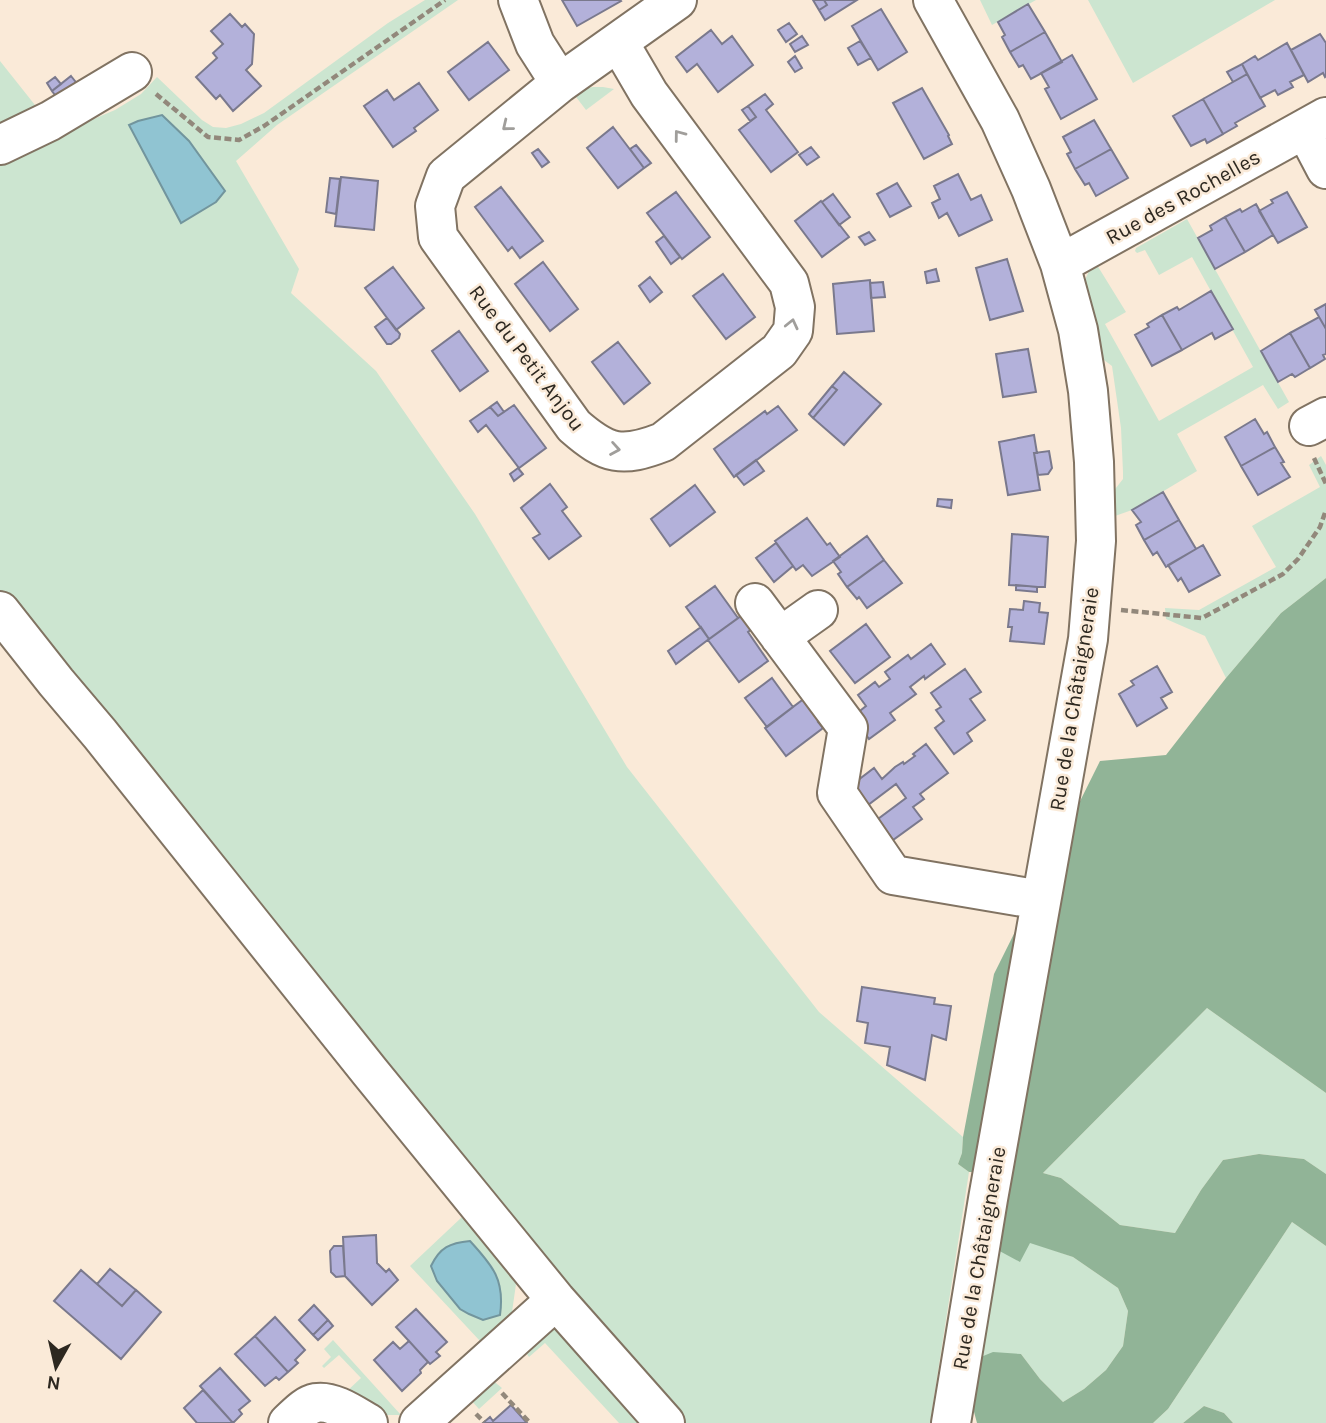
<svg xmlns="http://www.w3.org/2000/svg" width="1326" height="1423" viewBox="0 0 1326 1423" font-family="Karla,sans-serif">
	<rect width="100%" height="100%" fill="#faead8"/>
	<path fill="#cce5d0" d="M425,0H458L277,125L236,161L299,269L291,293L376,371L475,514L627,767L819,1012L963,1137L962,1153L958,1164L969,1172L930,1423H682L670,1412L0,590V61L58,134L115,110L141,94L157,77L202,120L213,127L226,128L241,124L264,113L388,23Z
		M980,0H1036L992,25Z
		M1088,0H1275L1133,83Z
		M593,87H603L614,89L586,110L573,93L583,89Z
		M1187,219L1289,402L1278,409L1263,385L1177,434L1197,471L1132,510L1115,516L1112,493L1123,479V472L1121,428L1112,366L1100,357L1084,282L1089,271L1097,265L1126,312L1105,324L1159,421L1253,367L1192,257L1159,275L1145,250L1137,253L1135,251L1136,248Z
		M1321,456L1326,465V578L1281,613L1226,678L1205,636L1166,619L1165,608L1199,610L1276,567L1252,526L1320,487L1309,465Z
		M1207,1008L1326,1093V1174L1304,1159L1259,1154L1223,1160L1201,1190L1175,1233L1120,1225L1061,1178L1043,1173Z
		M462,1217L516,1284L512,1312L480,1341L410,1266Z
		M1292,1222L1326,1246V1423H1233L1224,1413L1204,1406L1183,1423H1153L1168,1409Z
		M1030,1242L1073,1257L1118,1288L1128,1311L1123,1346L1106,1370L1084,1389L1063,1402L1040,1379L1021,1354L976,1359L994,1248Z
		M558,1327L646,1423H619L545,1343L529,1357L524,1350L545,1328Z
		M333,1340L401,1415H382L346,1392L361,1378L339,1355L324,1368L322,1366L331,1357L324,1349Z
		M491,1379L502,1388L479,1409L470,1399Z"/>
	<path fill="#91b497" d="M1326,578V1093L1207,1008L1043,1173L1061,1178L1120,1225L1175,1233L1201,1190L1223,1160L1259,1154L1304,1159L1326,1174V1246L1292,1222L1168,1409L1153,1423H977L970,1397L976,1359L993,1352L1021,1354L1040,1379L1063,1402L1084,1389L1106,1370L1123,1346L1128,1311L1118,1288L1073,1257L1030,1243L1020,1262L994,1248L1011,1173L969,1172L958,1164L962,1153L963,1137L994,974L1100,761L1166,755L1226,678L1281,613Z
		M1204,1406L1224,1413L1233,1423H1183Z"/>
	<path fill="#90c4d2" stroke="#72959d" stroke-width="2" d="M162,115L189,141L225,191L216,202L181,223L129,125L138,121Z
		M470,1241C493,1266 505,1280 500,1315L483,1320L469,1314L460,1309L437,1281L431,1266C440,1247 450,1243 470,1241Z"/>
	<path fill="#b3b1da" stroke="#7a798d" stroke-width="2" d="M562,0H620L621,1L577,26Z
		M813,0H824L827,5L819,10Z
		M824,0H857L825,20L819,10L827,5Z
		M1028,4L1045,32L1010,52L1002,37L1005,35L998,22Z
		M881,9L907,52L878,70L852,26Z
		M230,14L242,27L245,24L254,34L252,64L246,70L261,86L233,111L220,95L216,99L196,77L217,58L213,53L223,44L211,31Z
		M789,23L797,34L786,42L778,30Z
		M711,30L722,44L732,36L753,65L718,92L697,64L687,72L676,57Z
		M1045,32L1062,62L1031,79L1023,65L1019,67L1010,52Z
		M1320,34L1326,43V76L1325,77L1323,73L1308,82L1291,50Z
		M802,36L808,45L795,52L790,44Z
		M860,41L871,58L858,65L848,48Z
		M488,42L509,70L469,100L448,72Z
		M1287,43L1304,75L1290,82L1293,87L1278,95L1275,90L1260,98L1242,64L1255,56L1258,60Z
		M1072,55L1097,99L1061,119L1045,89L1049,87L1041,73Z
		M795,56L802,68L795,72L788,62Z
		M1242,64L1247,74L1233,82L1227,72Z
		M1247,74L1265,106L1235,123L1237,126L1223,134L1203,99Z
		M71,76L83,91L63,106L52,91Z
		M55,77L61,84L52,91L47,83Z
		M419,83L438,110L414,128L416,131L393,147L364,106L387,90L394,100Z
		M922,88L949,135L948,136L952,144L924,159L893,103Z
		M765,94L773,104L766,110L798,152L771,172L739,130L756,117L748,106Z
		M1203,99L1223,134L1207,143L1205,139L1191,146L1173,116Z
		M748,106L756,117L750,121L742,110Z
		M1094,120L1111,149L1075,169L1067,154L1071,152L1063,137Z
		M613,127L644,168L618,188L587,148Z
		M636,145L651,163L644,168L630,149Z
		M811,147L819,157L807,165L799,155Z
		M538,149L549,162L542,167L532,153Z
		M1111,149L1128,178L1096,196L1089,183L1085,185L1075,169Z
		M958,174L971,200L981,195L992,220L959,236L947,213L939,218L932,203L940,199L934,186Z
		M341,177L378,181L374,230L335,226Z
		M330,178L340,179L336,214L326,212Z
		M897,183L911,206L890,217L877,194Z
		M501,187L543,241L520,258L512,247L508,251L475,207Z
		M676,192L710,237L682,259L647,213Z
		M1287,192L1307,227L1278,243L1259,211L1273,203L1271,200Z
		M833,194L850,217L839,225L822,202Z
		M821,201L849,237L822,257L795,221Z
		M1256,204L1273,235L1245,252L1225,217L1240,209L1242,212Z
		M1225,217L1245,252L1215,269L1198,238L1212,230L1210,226Z
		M869,232L875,240L865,245L859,237Z
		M664,236L680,257L671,264L656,242Z
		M1007,259L1023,311L990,320L976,268Z
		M543,262L578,309L550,331L515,284Z
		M393,267L424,308L396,330L365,288Z
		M936,269L939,281L927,283L925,272Z
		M723,274L755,317L726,339L693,296Z
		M650,277L662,292L650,302L639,286Z
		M870,280L874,331L837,334L833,284Z
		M883,282L885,297L871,298L870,283Z
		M1211,291L1233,329L1215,339L1212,333L1182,350L1162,315L1177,307L1179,310Z
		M1326,304V329L1315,310Z
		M1162,315L1182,350L1152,366L1135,335L1149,327L1147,324Z
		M1319,317L1326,329V354L1323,355L1325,359L1310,368L1290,333Z
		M387,318L400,334L399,338L391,344H387L375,327Z
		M459,331L488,371L460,391L432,351Z
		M1290,333L1310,368L1295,377L1292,374L1278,382L1261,351Z
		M618,342L650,383L624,404L592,362Z
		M1028,349L1036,392L1003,397L996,354Z
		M844,372L881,404L844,445L813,418L837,390L832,386Z
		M832,386L837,390L813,418L809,414Z
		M497,402L504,412L498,416L490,407Z
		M514,405L546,448L519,468L486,425L478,432L470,421L490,407L498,416Z
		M778,406L797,430L734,477L714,449L765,411L767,414Z
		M1255,419L1264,434L1267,432L1275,447L1241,466L1225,437Z
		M1034,435L1037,453H1034L1040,490L1008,495L999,442Z
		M1275,447L1284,462L1281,463L1290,477L1258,495L1241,466Z
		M1049,451L1052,468L1048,474L1038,475L1034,453Z
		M756,460L764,471L744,485L736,475Z
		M518,468L523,474L514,481L510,474Z
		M550,484L567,507L562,511L581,536L549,559L533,538L540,534L521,508Z
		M695,485L715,512L670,546L651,519Z
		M1163,492L1179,520L1144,540L1136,525L1141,522L1132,510Z
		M938,499L952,500L951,508L937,506Z
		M807,518L827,545L830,543L840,557L812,576L803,565L796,570L775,541Z
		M1179,520L1196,549L1166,567L1157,552L1153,555L1144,540Z
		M1012,534L1048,537L1045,587L1009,585Z
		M867,536L884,560L847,587L838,574L841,572L833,561Z
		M776,543L793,566L774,582L756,558Z
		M1203,545L1220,575L1189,592L1181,578L1178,581L1168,565Z
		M884,560L902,583L867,608L859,597L857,599L847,587Z
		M1016,585L1037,587V592L1016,590Z
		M715,586L738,618L709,639L686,607Z
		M1024,601L1040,603L1039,612L1048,613L1044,644L1010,641L1012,627H1008L1010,609L1023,610Z
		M748,611L758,624L748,632L768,661L739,682L708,640Z
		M866,624L890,657L855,683L830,651Z
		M701,627L709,639L676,664L668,651Z
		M931,644L945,664L925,679L924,676L910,687L916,694L890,713L895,720L869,739L860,726L856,714L866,706L858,695L875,682L879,687L890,679L885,672L908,655L911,659Z
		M1157,666L1172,692L1161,698L1167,708L1137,726L1119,694L1134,685L1131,681Z
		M965,669L981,692L970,699L985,720L967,733L972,741L954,754L935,728L944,721L936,710L941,707L931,693Z
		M772,678L793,707L767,727L745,698Z
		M809,695L825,717L818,722L823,728L786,756L765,728Z
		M926,744L948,773L920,794L924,799L913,807L922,819L893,840L878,819L906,798L896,784L868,805L853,784L874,768L882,779L895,767L903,762L904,764L915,756L913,754Z
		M862,987L935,998L934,1004L951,1006L946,1040L932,1035L925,1080L887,1065L890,1047L865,1043L868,1023L857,1021Z
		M376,1235L377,1263L386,1272L389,1269L398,1280L372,1305L345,1276L343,1237Z
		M334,1246H343L345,1276L336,1277L331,1272L330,1251Z
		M110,1269L136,1290L122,1306L97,1284Z
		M81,1270L122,1306L136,1290L161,1312L121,1359L54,1301Z
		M314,1305L328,1320L313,1335L299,1320Z
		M416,1309L447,1342L436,1352L440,1356L430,1364L396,1327Z
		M275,1317L305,1350L295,1360L298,1363L288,1372L255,1336Z
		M328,1320L333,1326L318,1340L313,1335Z
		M255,1336L288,1372L279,1380L276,1377L265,1386L235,1354Z
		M409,1341L428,1362L420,1370L421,1373L402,1391L374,1360L393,1342L400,1349Z
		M220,1368L250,1401L239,1410L242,1414L233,1423L200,1386Z
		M203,1390L233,1423H197L184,1408Z
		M511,1405L527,1423H483L490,1417L493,1421Z"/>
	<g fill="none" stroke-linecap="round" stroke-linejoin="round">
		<defs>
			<path id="minor" d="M518,0L535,44L560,83L677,0
				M933,0L1000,120L1031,189L1060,264L1078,330L1088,391L1094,462L1096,541L1088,639L988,1199L951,1423
				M560,83L446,176L435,206L438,237L574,426C607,455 622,458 663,442L779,351L793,331L795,307L789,283L649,94L625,53L620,41
				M1305,129L1326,169
				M0,145L50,121L132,72
				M1060,264L1326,117
				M1309,426L1326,417
				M755,603L848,728L837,793L893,875L1041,900
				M0,611L56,682L100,734L370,1072L556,1300L665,1423
				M780,637L818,610
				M288,1423C296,1416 305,1405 316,1403C333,1400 354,1415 368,1423
				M419,1423L556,1300"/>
		</defs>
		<use href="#minor" stroke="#817362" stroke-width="42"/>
		<path stroke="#92887b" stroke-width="4.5" stroke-dasharray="7 3.5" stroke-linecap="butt" d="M156,94L208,137L239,140L264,126L445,0
			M1314,458L1326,484
			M1121,610L1202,618L1283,574L1298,559L1320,527L1326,510
			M502,1393L530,1423
			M476,1414L484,1422"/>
		<use href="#minor" stroke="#fff" stroke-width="38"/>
	</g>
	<defs><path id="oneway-chevron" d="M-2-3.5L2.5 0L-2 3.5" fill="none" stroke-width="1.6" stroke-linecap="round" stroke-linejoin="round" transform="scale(1.75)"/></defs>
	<g stroke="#a09e9b">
		<use href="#oneway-chevron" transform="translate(507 126) rotate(141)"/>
		<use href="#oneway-chevron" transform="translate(679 135) rotate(-127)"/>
		<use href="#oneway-chevron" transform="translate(792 324) rotate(-77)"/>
		<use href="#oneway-chevron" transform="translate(615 449) rotate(10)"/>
	</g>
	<g text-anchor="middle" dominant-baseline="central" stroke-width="5" stroke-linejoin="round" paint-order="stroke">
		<g font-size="21" fill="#2d2820" stroke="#faead8">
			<text transform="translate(1183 197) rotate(-29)">Rue des Rochelles</text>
			<text transform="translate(527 358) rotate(53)">Rue du Petit Anjou</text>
			<text transform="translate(1074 699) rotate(-81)">Rue de la Châtaigneraie</text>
			<text transform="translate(979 1258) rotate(-80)">Rue de la Châtaigneraie</text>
		</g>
	</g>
	<g transform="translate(56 1367) rotate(188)" stroke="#faead8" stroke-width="5" paint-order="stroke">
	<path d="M0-5L12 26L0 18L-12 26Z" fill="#2d2820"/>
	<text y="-10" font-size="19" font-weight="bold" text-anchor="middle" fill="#2d2820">N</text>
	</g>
</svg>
